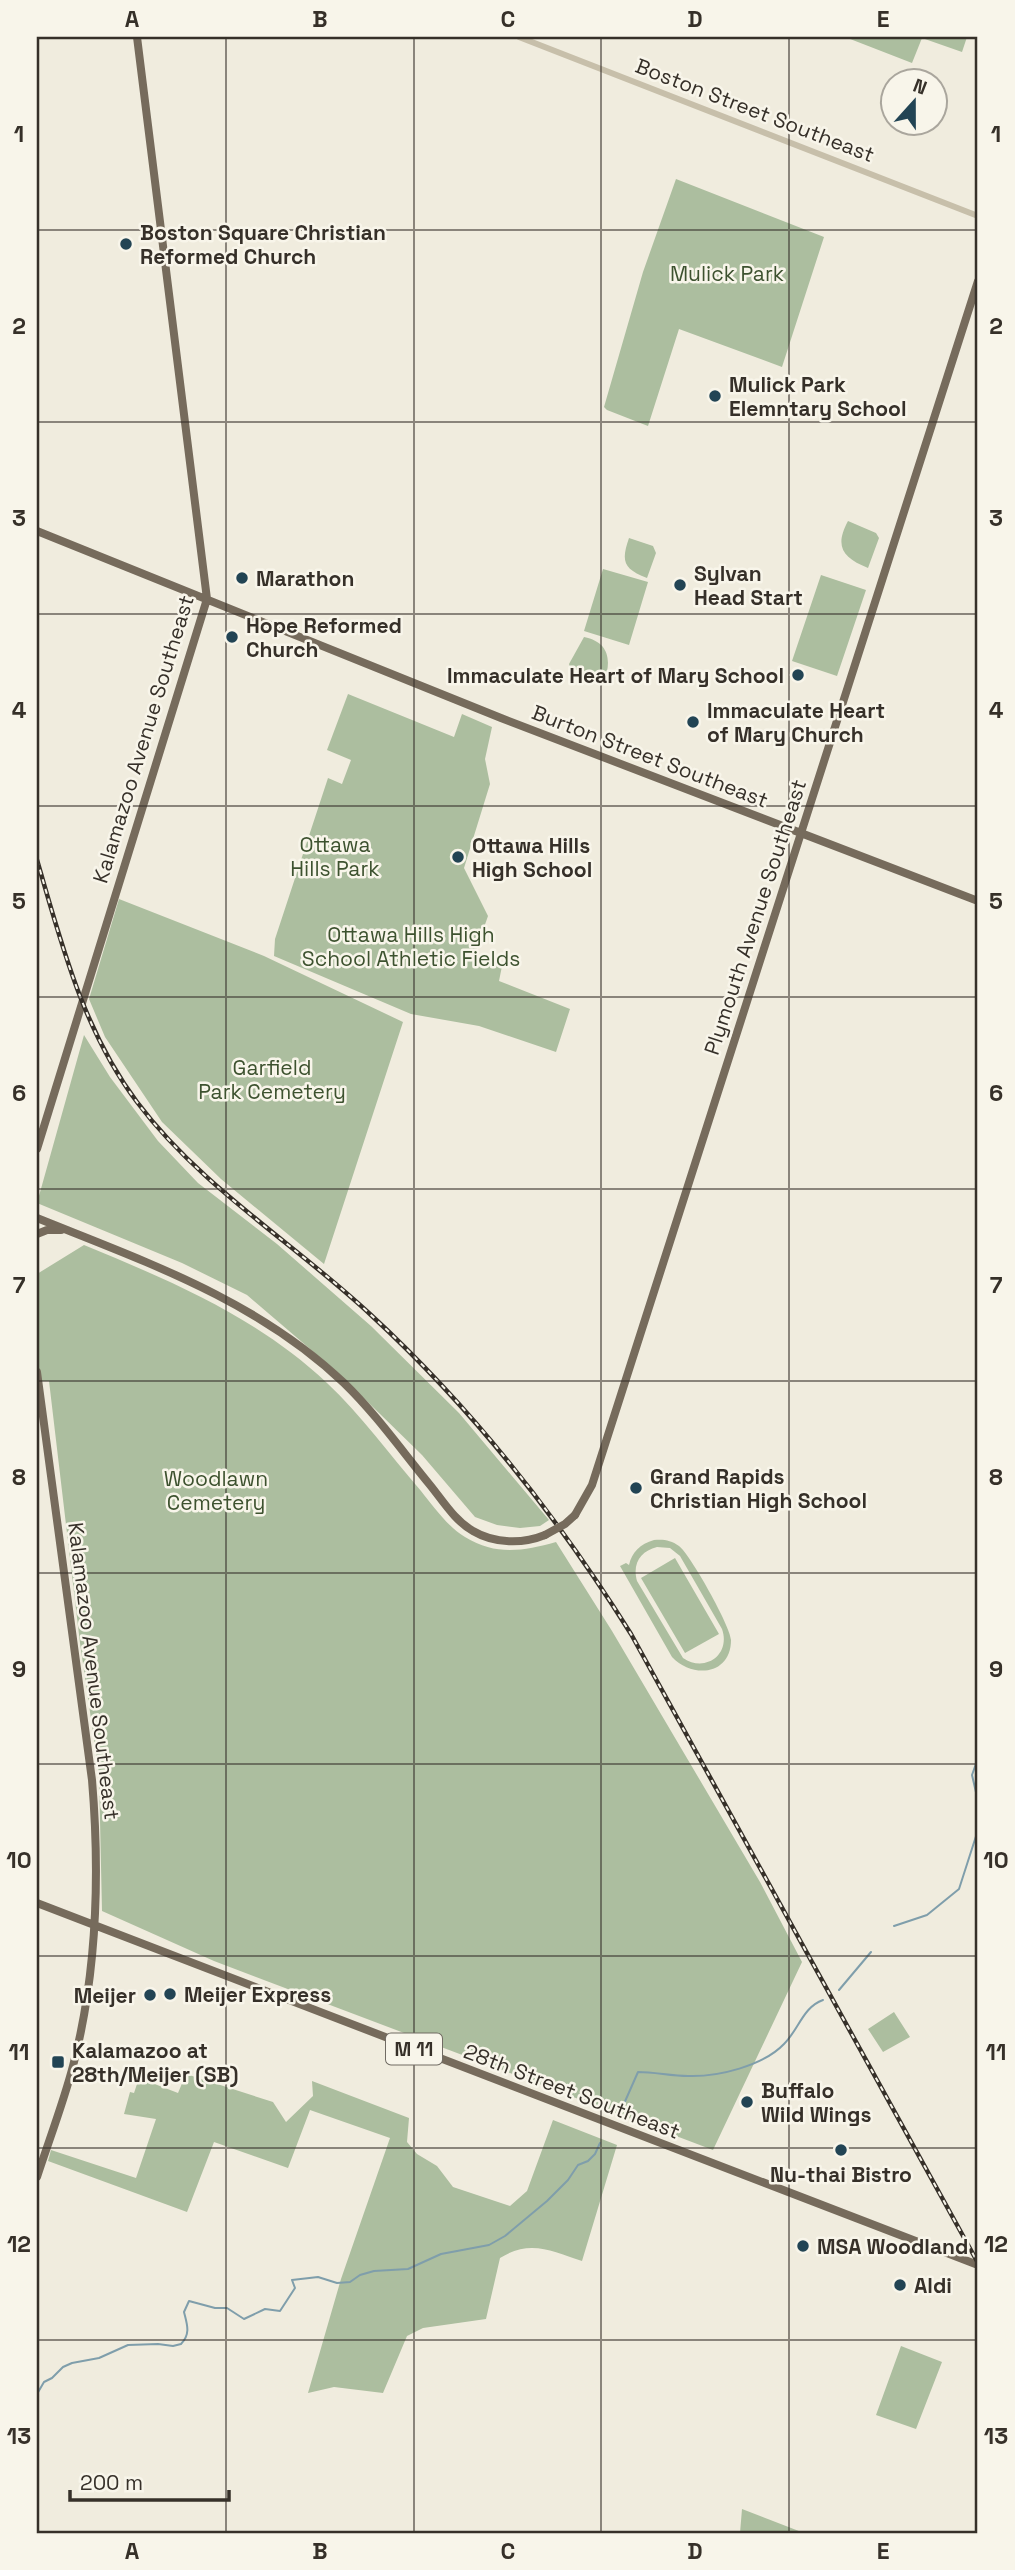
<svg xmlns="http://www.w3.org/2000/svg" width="1015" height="2570" viewBox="0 0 1015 2570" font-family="'Space Grotesk',sans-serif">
	<rect width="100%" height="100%" fill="#f0ecde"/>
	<path fill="#acbe9f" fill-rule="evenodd" d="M845,37H967L962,52L922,38L912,63Z
		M676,179L824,237L782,367L679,329L648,426L607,410L604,407L643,272Z
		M848,521L876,533L879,538L868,568C843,558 834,547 848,521Z
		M629,538L653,546L656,553L647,578C623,569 621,561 629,538Z
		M603,569L648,582L629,645L584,631Z
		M821,575L866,590L837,676L792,661Z
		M584,637C609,642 612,660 604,682L570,667L569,664Z
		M348,694L454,737L462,714L492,727L485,759L490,784L464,868L488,916L474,956L502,966L499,981L570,1009L556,1052L479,1026L411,1014L274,956L275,939L328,778L342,784L351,760L327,750Z
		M119,899L264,956L403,1022L324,1264L221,1179L162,1122L105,1037L89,999Z
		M84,1035L110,1077L158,1141L198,1183L277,1244L371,1326L459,1413L549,1520L540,1526L520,1528L497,1525L475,1517L422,1455L337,1372L247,1295L182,1263L37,1203Z
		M84,1245C171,1281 257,1317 327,1383C361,1415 390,1455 421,1491C433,1506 448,1527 465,1537C496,1556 523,1551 556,1542L612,1631L760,1882L802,1962L713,2150L214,1961L102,1911L99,1774L80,1643L49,1381H37V1274Z
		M654,1540C663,1539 671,1540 679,1546C690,1554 731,1627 731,1640C731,1675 693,1679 672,1657L620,1566L626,1563L629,1565C632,1552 640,1544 654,1540ZM657,1547L670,1548L680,1556L722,1629C731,1655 705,1673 683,1658L637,1581C632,1563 641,1551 657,1547Z
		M675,1558L719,1634L685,1653L641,1578Z
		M894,2012L910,2037L883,2052L868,2029Z
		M186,2074L273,2102L286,2122L313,2096L312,2081L409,2118L407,2142L417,2154L437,2166L453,2187L510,2206L527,2191L553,2120L617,2145L582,2261C552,2251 530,2239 500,2258L486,2319L423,2328L407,2336L383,2393L334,2387L308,2393L341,2279L390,2138L310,2110L288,2168L214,2142L187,2212L48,2161L51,2150L136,2178L156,2119L124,2114L130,2092L134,2093L139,2078L178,2093Z
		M901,2346L942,2362L916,2429L876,2415Z
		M742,2509L804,2533H740Z"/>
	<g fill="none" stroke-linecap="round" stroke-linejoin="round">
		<path stroke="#7f9eab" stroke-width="2" d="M978,1758L972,1775L978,1801
			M894,1926L927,1915L959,1889L978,1830
			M839,1990L871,1952
			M623,2106L638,2072C655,2072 671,2076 688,2076C718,2077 763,2066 784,2044C799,2029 803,2007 823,2000
			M37,2394L44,2382L52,2378L63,2367L72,2363L99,2358L128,2345L158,2344L173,2346L181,2344C191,2334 187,2324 184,2312L189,2301L215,2308H227L244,2319L265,2309L280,2311L295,2288L292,2280L318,2277L337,2283L350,2282L360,2275L374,2271L408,2269L441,2254L489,2245L505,2236L547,2201L568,2180L578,2165L588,2161L595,2154L600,2143"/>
		<path stroke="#c7bfaa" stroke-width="6" d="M519,37L978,216"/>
		<path stroke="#766b5c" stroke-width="8" d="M37,531L501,718L978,901
			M37,1149L207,599L137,37
			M37,1218C146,1262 257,1300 344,1383C376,1414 402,1451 430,1485C443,1501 455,1521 473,1531C495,1544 523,1544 545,1535
			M37,1234L47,1230H61
			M37,1372L92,1780C100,1875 97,1973 73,2066C63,2104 49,2140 37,2177
			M575,1515L592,1485L978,281
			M37,1903L978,2265"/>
		<defs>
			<path id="rail" d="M37,860C62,945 83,1030 137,1102C201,1187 294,1243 371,1315C474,1410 557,1516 631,1634L978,2263"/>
		</defs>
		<use href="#rail" stroke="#363029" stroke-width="4.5"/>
		<use href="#rail" stroke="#f8f5ea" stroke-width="2" stroke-dasharray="5" stroke-linecap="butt"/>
		<path stroke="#766b5c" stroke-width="8" d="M545,1535L565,1524L575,1515"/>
	</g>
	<path fill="none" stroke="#363029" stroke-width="2" stroke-opacity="0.55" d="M226,37V2533M414,37V2533M601,37V2533M789,37V2533M37,230H978M37,422H978M37,614H978M37,806H978M37,997H978M37,1189H978M37,1381H978M37,1573H978M37,1764H978M37,1956H978M37,2148H978M37,2340H978"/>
	<g fill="#224454" stroke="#f8f5ea" stroke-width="2.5">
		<circle cx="126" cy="244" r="7"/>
		<circle cx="715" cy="396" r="7"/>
		<circle cx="242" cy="578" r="7"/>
		<circle cx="680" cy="585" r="7"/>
		<circle cx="232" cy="637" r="7"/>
		<circle cx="798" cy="675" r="7"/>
		<circle cx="693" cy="722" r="7"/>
		<circle cx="458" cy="857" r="7"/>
		<circle cx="636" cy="1488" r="7"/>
		<circle cx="170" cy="1994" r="7"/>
		<circle cx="150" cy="1995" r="7"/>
		<rect x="51" y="2055" width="14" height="14" rx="3.5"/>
		<circle cx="747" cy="2102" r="7"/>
		<circle cx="841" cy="2150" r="7"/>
		<circle cx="803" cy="2246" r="7"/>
		<circle cx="900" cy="2285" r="7"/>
	</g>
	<g text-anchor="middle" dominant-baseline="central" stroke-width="5" stroke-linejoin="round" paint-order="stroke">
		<rect fill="#f8f5ea" stroke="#706b63" stroke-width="2" x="386" y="2033.5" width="56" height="31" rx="5"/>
		<g font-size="19" font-weight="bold" fill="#363029">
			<text x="414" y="2049">M 11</text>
		</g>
		<g font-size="21" fill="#363029" stroke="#f8f5ea">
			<text transform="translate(755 110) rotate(21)">Boston Street Southeast</text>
			<text transform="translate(143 739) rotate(-73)">Kalamazoo Avenue Southeast</text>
			<text transform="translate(650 756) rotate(21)">Burton Street Southeast</text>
			<text transform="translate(755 917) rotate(-72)">Plymouth Avenue Southeast</text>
			<text transform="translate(94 1671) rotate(83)">Kalamazoo Avenue Southeast</text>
			<text transform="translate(572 2091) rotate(21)">28th Street Southeast</text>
		</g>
		<g font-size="21" font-weight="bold" fill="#363029" stroke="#f8f5ea" text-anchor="start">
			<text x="140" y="232">Boston Square Christian<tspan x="140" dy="24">Reformed Church</tspan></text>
			<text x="729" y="384">Mulick Park<tspan x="729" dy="24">Elemntary School</tspan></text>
			<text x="694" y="573">Sylvan<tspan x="694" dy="24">Head Start</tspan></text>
			<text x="256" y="578">Marathon</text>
			<text x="246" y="625">Hope Reformed<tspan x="246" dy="24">Church</tspan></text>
			<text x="784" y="675" text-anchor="end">Immaculate Heart of Mary School</text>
			<text x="707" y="710">Immaculate Heart<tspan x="707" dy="24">of Mary Church</tspan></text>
			<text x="472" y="845">Ottawa Hills<tspan x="472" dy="24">High School</tspan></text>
			<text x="650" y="1476">Grand Rapids<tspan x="650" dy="24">Christian High School</tspan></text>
			<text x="184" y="1994">Meijer Express</text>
			<text x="136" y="1995" text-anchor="end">Meijer</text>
			<text x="72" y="2050">Kalamazoo at<tspan x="72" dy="24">28th/Meijer (SB)</tspan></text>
			<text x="761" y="2090">Buffalo<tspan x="761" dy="24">Wild Wings</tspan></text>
			<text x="841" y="2174" text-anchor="middle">Nu-thai Bistro</text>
			<text x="817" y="2246">MSA Woodland</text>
			<text x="914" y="2285">Aldi</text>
		</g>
		<g font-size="21" fill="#3d522f" stroke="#f8f5ea">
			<text x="727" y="273">Mulick Park</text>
			<text x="335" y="844">Ottawa<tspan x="335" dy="24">Hills Park</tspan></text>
			<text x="411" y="934">Ottawa Hills High<tspan x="411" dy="24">School Athletic Fields</tspan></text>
			<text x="272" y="1067">Garfield<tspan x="272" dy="24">Park Cemetery</tspan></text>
			<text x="216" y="1478">Woodlawn<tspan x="216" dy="24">Cemetery</tspan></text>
		</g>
	</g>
	<rect width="1015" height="2570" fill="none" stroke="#f8f5ea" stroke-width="77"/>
	<g transform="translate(914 102) rotate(21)"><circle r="33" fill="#f8f5ea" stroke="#aaa69d" stroke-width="2"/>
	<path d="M0-5L12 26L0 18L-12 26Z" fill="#224454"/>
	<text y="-10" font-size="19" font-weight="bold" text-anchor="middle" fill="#363029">N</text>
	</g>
	<path d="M70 2490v10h159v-10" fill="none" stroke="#363029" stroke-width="3.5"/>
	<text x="80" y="2490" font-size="21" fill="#363029" stroke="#f8f5ea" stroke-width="5" paint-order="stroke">200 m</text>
	<rect x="38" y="38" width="938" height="2494" fill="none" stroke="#363029" stroke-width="2.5"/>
	<g font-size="23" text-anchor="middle" font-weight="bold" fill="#363029">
		<text x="132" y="27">A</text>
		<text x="320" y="27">B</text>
		<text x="508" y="27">C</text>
		<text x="695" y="27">D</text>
		<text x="883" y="27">E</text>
		<text x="19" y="142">1</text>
		<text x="996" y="142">1</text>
		<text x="19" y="334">2</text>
		<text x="996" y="334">2</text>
		<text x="19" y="526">3</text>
		<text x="996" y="526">3</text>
		<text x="19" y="718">4</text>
		<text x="996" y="718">4</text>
		<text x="19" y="909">5</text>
		<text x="996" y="909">5</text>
		<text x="19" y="1101">6</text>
		<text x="996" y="1101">6</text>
		<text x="19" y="1293">7</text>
		<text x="996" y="1293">7</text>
		<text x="19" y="1485">8</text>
		<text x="996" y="1485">8</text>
		<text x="19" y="1677">9</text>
		<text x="996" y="1677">9</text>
		<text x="19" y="1868">10</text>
		<text x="996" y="1868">10</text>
		<text x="19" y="2060">11</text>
		<text x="996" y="2060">11</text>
		<text x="19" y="2252">12</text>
		<text x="996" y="2252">12</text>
		<text x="19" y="2444">13</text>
		<text x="996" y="2444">13</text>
		<text x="132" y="2559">A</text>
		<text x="320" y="2559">B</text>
		<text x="508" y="2559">C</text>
		<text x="695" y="2559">D</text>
		<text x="883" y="2559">E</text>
	</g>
</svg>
